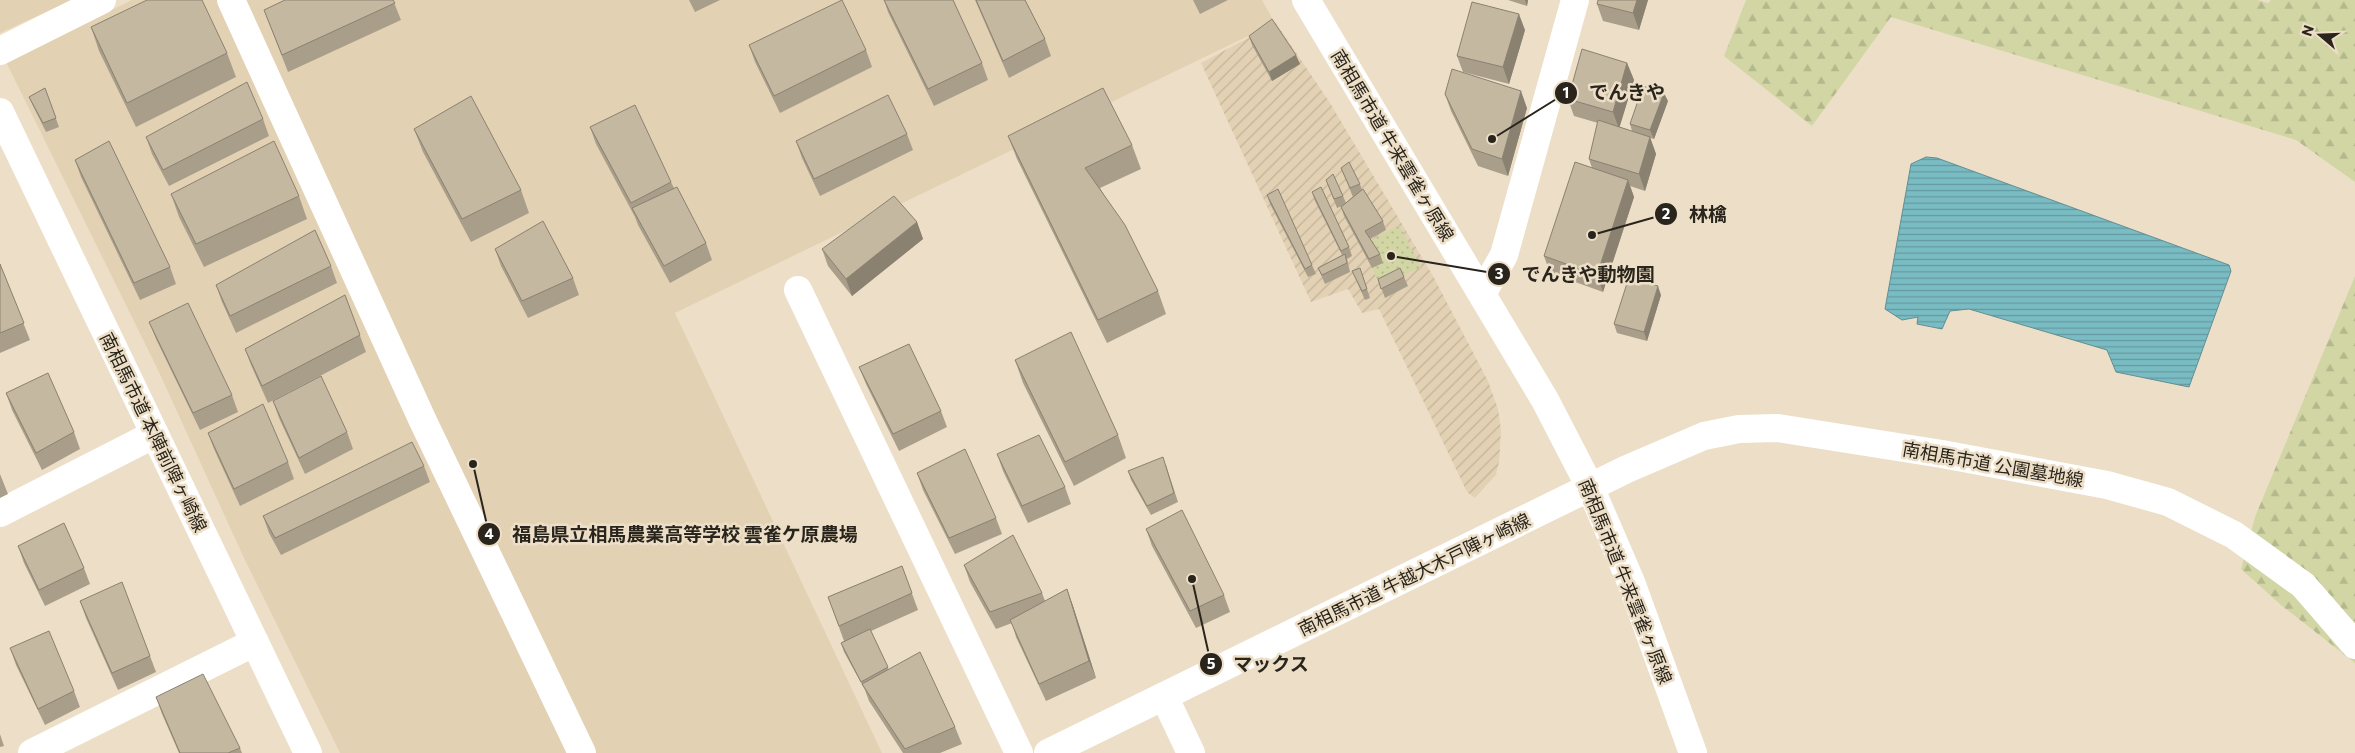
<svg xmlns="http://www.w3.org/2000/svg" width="2355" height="753" viewBox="0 0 2355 753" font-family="Commissioner,'Noto Sans JP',sans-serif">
	<defs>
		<pattern id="industrial-furrows" width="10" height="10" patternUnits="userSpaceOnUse" patternTransform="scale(1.25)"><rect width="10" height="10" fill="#e3d1b4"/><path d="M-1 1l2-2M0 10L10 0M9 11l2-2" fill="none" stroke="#c3b39a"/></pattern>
		<pattern id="forest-firs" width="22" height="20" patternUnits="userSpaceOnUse" patternTransform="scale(1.25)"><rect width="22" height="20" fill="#d2d6a4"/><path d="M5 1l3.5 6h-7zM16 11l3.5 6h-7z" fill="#b4b88d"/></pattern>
		<pattern id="park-dots" width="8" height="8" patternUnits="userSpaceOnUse" patternTransform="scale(1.25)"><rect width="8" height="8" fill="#d2d6a4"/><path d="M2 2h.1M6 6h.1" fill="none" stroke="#b4b88d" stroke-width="1.8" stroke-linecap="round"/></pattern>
		<pattern id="water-rules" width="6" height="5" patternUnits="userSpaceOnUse" patternTransform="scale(1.25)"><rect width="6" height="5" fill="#7abcc4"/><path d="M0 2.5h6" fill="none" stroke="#64999e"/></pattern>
	</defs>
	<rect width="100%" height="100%" fill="#eddfc7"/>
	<path fill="url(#industrial-furrows)" d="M1276,23L1330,103L1433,276L1488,381L1498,409L1501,430L1499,462L1496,475L1475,498L1467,492L1379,309L1362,313L1348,289L1311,302L1201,63Z"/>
	<path fill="#e3d1b4" d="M0,0H72L0,33Z
		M132,0H1262L1275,23L675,313L882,753H340L244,558L158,370L6,62Z"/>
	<path fill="url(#forest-firs)" d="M1746,0H2257L2268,3L2271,0H2355V182L2296,140L1891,17L1812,126L1724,56Z
		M2355,276V663L2282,606L2241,569L2255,517Z"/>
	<path fill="url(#park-dots)" d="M1399,225L1421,267L1380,286L1362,245Z"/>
	<path fill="url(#water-rules)" stroke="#628e92" d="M1926,157L1937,158L2229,265L2231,271L2189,387L2116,372L2107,350L1969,309L1950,311L1942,329L1917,324L1918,317L1902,320L1885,309L1911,164Z"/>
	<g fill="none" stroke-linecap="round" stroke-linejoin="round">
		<path stroke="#fff" stroke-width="28" d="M231,0L422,419L582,753
			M1306,0L1545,400L1590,487L1631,582L1693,753
			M0,51L102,0
			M0,112L308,753
			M798,290L1019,753
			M1482,294L1504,255L1575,0
			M0,513L155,434
			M1164,696L1191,753
			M32,753L255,642
			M1048,753L1627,469L1704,436L1739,429L1778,428L1942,454L2107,485L2168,502L2234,535L2303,585L2355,645"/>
	</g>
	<path fill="#a99e8a" d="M393,0L401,20L288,72L264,10Z
		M689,0H720L695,12Z
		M884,0H953L982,63L988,80L934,106L888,12Z
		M975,0H1025L1045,39L1051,56L1009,78Z
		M1193,0H1228L1200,14Z
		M1508,0H1528L1527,6Z
		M1648,0L1639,30L1603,21L1597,4Z
		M91,27L227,53L236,77L136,127L99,51Z
		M1525,30L1509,84L1463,72L1457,56Z
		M1249,36L1300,64L1272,81L1252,45Z
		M749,45L866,50L872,67L780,113L755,62Z
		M1627,63L1634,80L1619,127L1632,131L1630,124L1668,101L1654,139L1650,138L1656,154L1645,191L1630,186L1634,197L1603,292L1550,273L1544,256L1592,168L1589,159L1598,123L1574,116L1568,99Z
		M45,88L59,127L46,132L33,106L29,97Z
		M1445,94L1527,108L1508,176L1478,166L1451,111Z
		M263,119L269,136L169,186L152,154L146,137Z
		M590,127L671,182L674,188L706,243L712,260L670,283L638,225L635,217L596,144Z
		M414,129L521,190L529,213L471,242L423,152Z
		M907,134L913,150L820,196L802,158L796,141Z
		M1008,136L1132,145L1141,169L1100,188L1158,291L1166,314L1107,343L1017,159Z
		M75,160L170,267L176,284L140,300L81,177Z
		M1341,168L1360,184L1362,190L1383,221L1386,230L1370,239L1380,254L1383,263L1372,268L1344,216L1341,207L1342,206L1337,208L1326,180L1343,196L1346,203L1353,197Z
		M1312,192L1349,247L1352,256L1347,259L1350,272L1325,284L1318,268L1342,255L1315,201Z
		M171,194L299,196L307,219L204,267L179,217Z
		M1267,195L1312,265L1316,274L1308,277L1270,204Z
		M917,222L923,239L852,296L828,266L822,249Z
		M495,249L573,278L579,295L528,318L501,266Z
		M0,264L30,340L0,353Z
		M331,266L337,283L236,333L222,302L216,285Z
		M1360,268L1370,298L1365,300L1352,271Z
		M1404,277L1408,286L1385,298L1378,279Z
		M345,295L366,352L268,403L251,365L245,349Z
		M1661,295L1647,341L1617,333L1614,324Z
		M149,322L232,395L238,412L200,430L156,339Z
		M1015,360L1118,435L1126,458L1074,486L1023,383Z
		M859,367L941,411L947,427L899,451L866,384Z
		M6,393L74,432L80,449L42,470L12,410Z
		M273,401L347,432L353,449L305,474L279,418Z
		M208,433L288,462L294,479L240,506L214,449Z
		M997,454L1065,487L1071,504L1028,523L1003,471Z
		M1166,465L1178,502L1151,515L1131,480L1128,471Z
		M424,466L430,482L281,555L269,533L263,516Z
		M917,473L996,518L1002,534L955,554L923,490Z
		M0,474L8,494L0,498Z
		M1146,529L1224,595L1230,612L1196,628L1152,546Z
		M18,546L84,568L90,584L45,606L24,563Z
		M964,565L1042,593L1045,601L1067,589L1073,606L1096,678L1046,701L1016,637L1012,623L996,629L970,582Z
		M902,566L918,610L871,631L889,670L955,727L962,744L940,753H903L869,701L865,690L844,652L841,643L844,641L828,597Z
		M80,601L150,656L156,672L118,690L86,618Z
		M10,648L74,691L80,707L45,725L16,665Z
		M156,697L240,748L242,753H179L162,714Z
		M0,734L4,746L0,747Z"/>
	<path fill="#8a8171" d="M1525,0H1528L1527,6Z
		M1637,0H1648L1639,30L1633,13Z
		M1519,14L1525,30L1509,84L1503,67Z
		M1296,55L1300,64L1272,81L1269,72Z
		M1627,63L1634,80L1619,129L1613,112Z
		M1521,91L1527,108L1508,176L1502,159Z
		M1664,93L1668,101L1654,139L1650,130Z
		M1650,137L1656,154L1645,191L1639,174Z
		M1628,180L1634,197L1603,292L1597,275Z
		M917,222L923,239L852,296L846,279Z
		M1658,286L1661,295L1647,341L1644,332Z
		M1067,589L1073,606L1096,678L1089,661Z"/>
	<path fill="#c5b8a1" stroke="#8a8171" d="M147,0H202L227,53L127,103L91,27Z
		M285,0H393L395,3L282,55L264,10Z
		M842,0L866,50L774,96L749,45Z
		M884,0H953L982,63L928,89Z
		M976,0H1025L1045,39L1003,61Z
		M1598,0H1637L1633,13L1597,4Z
		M1472,2L1519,14L1503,67L1457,56Z
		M1272,19L1296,55L1269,72L1249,36Z
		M1582,49L1627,63L1613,112L1568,99Z
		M1452,69L1521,91L1502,159L1472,149L1445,94Z
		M247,82L263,119L163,170L146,137Z
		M1643,86L1664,93L1650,130L1630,124Z
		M45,88L56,118L43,123L29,97Z
		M1103,88L1132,145L1085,168L1125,225L1158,291L1098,320L1008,136Z
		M888,95L907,134L814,179L796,141Z
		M471,96L521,190L462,219L414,129Z
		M635,105L671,182L631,203L590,127Z
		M1598,120L1650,137L1639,174L1589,159Z
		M109,141L170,267L134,283L75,160Z
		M274,141L299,196L196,244L171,194Z
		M1349,162L1360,184L1350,188L1341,168Z
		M1575,162L1628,180L1597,275L1544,256Z
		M1333,174L1343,196L1334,199L1326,180Z
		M677,187L706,243L664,266L632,208Z
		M1321,187L1349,247L1341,251L1312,192Z
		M1278,189L1312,265L1305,269L1267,195Z
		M1363,189L1383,221L1365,231L1380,254L1369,259L1341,207Z
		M894,196L917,222L846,279L822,249Z
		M543,221L573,278L522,301L495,249Z
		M315,230L331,266L230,316L216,285Z
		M1345,254L1347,263L1322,275L1318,268Z
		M0,264L24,323L0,333Z
		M1360,268L1367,289L1362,291L1352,271Z
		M1400,268L1404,277L1381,289L1378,279Z
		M1629,277L1658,286L1644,332L1614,324Z
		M345,295L360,335L262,386L245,349Z
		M188,303L232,395L193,413L149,322Z
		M1071,332L1118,435L1065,462L1015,360Z
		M909,344L941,411L893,434L859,367Z
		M48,373L74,432L36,453L6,393Z
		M321,376L347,432L299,458L273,401Z
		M263,404L288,462L234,489L208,433Z
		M1039,435L1065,487L1022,506L997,454Z
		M412,442L424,466L275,538L263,516Z
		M965,449L996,518L949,538L917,473Z
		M1163,457L1174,493L1147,506L1128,471Z
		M1182,510L1224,595L1190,611L1146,529Z
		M64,523L84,568L39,590L18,546Z
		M1013,535L1042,593L990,612L964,565Z
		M902,566L912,593L839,626L828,597Z
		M122,582L150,656L112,673L80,601Z
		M1067,589L1089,661L1039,684L1010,620Z
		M870,629L888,667L861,682L841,643Z
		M49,631L74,691L38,709L10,648Z
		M920,652L955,727L905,749L862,684Z
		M203,674L240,748L228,753H180L156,697Z"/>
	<g text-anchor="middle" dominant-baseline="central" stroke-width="5" stroke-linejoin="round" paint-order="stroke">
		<g font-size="18" fill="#29241c" stroke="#eddfc7">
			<text transform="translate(1393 145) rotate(59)">南相馬市道 牛来雲雀ヶ原線</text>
			<text transform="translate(154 432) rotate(64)">南相馬市道 本陣前陣ヶ崎線</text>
			<text transform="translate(1993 464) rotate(10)">南相馬市道 公園墓地線</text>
			<text transform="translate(1414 574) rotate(-26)">南相馬市道 牛越大木戸陣ヶ崎線</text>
			<text transform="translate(1626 581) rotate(68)">南相馬市道 牛来雲雀ヶ原線</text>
		</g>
	</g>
	<path fill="none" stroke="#29241c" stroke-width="2" d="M1492 139L1566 93M1592 235L1666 214M1391 256L1499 274M473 464L489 534M1192 579L1211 664"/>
	<g fill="#29241c" stroke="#eddfc7" stroke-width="2">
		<circle cx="1492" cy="139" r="5"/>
		<circle cx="1592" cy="235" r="5"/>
		<circle cx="1391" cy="256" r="5"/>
		<circle cx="473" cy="464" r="5"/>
		<circle cx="1192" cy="579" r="5"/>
		<circle cx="1566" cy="93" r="12"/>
		<circle cx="1666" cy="214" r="12"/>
		<circle cx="1499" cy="274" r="12"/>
		<circle cx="489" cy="534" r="12"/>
		<circle cx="1211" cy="664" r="12"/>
	</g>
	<g font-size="15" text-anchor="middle" font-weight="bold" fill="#fff">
		<text x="1566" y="98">1</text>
		<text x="1666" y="219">2</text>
		<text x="1499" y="279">3</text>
		<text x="489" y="539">4</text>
		<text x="1211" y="669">5</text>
	</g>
	<g font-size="19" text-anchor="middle" font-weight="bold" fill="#29241c" stroke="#eddfc7" stroke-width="5" stroke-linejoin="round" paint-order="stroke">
		<text x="1627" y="99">でんきや</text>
		<text x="1708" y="221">林檎</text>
		<text x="1588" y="281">でんきや動物園</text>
		<text x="685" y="541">福島県立相馬農業高等学校 雲雀ケ原農場</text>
		<text x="1271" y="671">マックス</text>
	</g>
	<g transform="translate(2320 35) rotate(289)" stroke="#eddfc7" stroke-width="4" paint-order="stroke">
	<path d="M0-4L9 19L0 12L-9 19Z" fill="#29241c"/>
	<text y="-8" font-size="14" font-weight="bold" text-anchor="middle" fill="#29241c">N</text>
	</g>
</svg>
